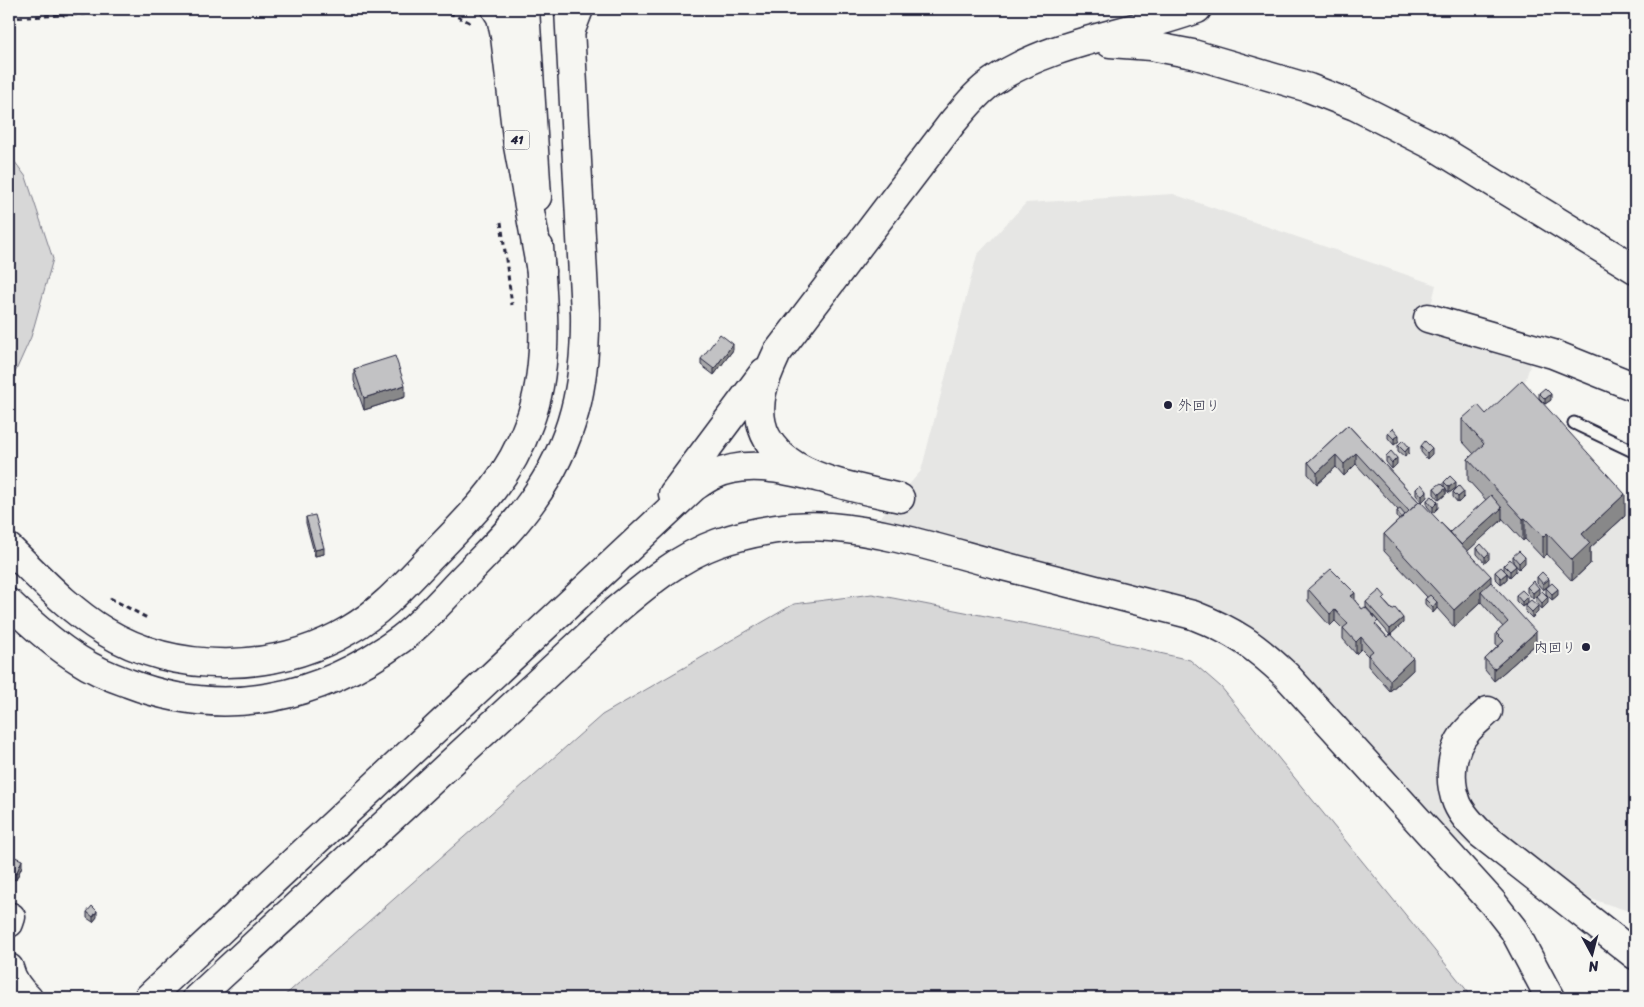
<svg xmlns="http://www.w3.org/2000/svg" width="1644" height="1007" viewBox="0 0 1644 1007" font-family="Sriracha,'Klee One',sans-serif">
	<rect width="100%" height="100%" fill="#f6f6f2"/>
	<filter id="ink" filterUnits="userSpaceOnUse"><feTurbulence type="fractalNoise" baseFrequency=".02" numOctaves="2"/><feDisplacementMap in="SourceGraphic" scale="10" xChannelSelector="R" yChannelSelector="G"/><feConvolveMatrix kernelMatrix="1 2 1 2 8 2 1 2 1" color-interpolation-filters="sRGB"/></filter>
	<g filter="url(#ink)">
		<path fill="#e6e6e4" d="M1173,194L1436,285L1428,318L1535,350L1519,400L1609,491L1635,509V913L1582,896L1435,830L1270,649L877,521L921,471L977,255L1026,203Z"/>
		<path fill="#d7d7d7" stroke="#7c7c89" d="M9,154L26,177L53,259L31,337L13,377L9,378Z
			M872,594L1063,631L1190,660L1221,687L1473,998H282L602,715L794,604Z"/>
		<g fill="none" stroke-linecap="round" stroke-linejoin="round">
			<defs>
				<path id="lane" d="M1574,423L1635,452"/>
				<path id="secondary" d="M525,9L537,197
					M9,548C39,577 68,609 104,631C177,675 276,673 349,630C381,612 406,583 431,557C472,515 509,480 529,423C550,367 543,305 539,247
					M9,603C31,624 53,644 79,660C94,670 111,677 128,683C224,720 319,699 401,639C426,620 447,594 469,572C491,549 514,527 532,501C574,442 586,384 585,313L569,9"/>
				<path id="highway" d="M496,9L501,17L505,36L518,146L541,271
					M571,30L579,9
					M1110,43L1151,46L1193,54L1309,88L1355,106L1434,146L1635,269
					M1428,318L1553,354L1635,387
					M673,494L764,372
					M900,498C846,485 745,473 762,392C765,378 771,366 777,353L952,123C964,109 976,93 992,82C1049,42 1132,33 1197,9
					M1488,711C1482,717 1474,723 1468,730C1450,749 1448,780 1457,803C1462,815 1472,825 1481,834L1635,955
					M9,923L11,917
					M9,968C12,980 19,990 28,998
					M148,998L694,487C700,483 707,478 714,475C749,459 785,470 820,478
					M197,998L615,611C646,585 679,557 718,543C753,531 794,524 830,527C889,532 946,551 1003,566C1066,582 1130,599 1193,615C1234,631 1254,645 1286,675L1493,903L1514,930L1550,998"/>
			</defs>
			<use href="#lane" stroke="#22223b" stroke-width="15"/>
			<use href="#secondary" stroke="#22223b" stroke-width="31"/>
			<use href="#highway" stroke="#22223b" stroke-width="31"/>
			<path stroke="#22223b" stroke-width="3" stroke-dasharray="5 4" stroke-linecap="butt" d="M441,9L469,22L471,26
				M9,18L176,9
				M501,222L512,305
				M110,598L149,619"/>
			<use href="#lane" stroke="#f6f6f2" stroke-width="11"/>
			<use href="#secondary" stroke="#f6f6f2" stroke-width="28"/>
			<use href="#highway" stroke="#f6f6f2" stroke-width="28"/>
		</g>
		<path fill="#a7a7a9" stroke="#22223b" d="M733,350L714,375L701,365V359Z
			M354,369L405,397L364,410L354,381Z
			M1539,393L1551,400L1545,404L1539,398Z
			M1486,414L1625,516L1590,548V564L1572,581L1547,554L1543,558L1525,539L1523,541L1502,518V520L1467,551L1536,644L1494,681L1485,670V659L1498,646L1496,645V633L1503,627L1481,602L1454,627L1437,608L1433,613L1425,604V599L1427,597L1384,551V534L1399,520L1397,517V511L1398,510L1356,464L1344,476L1336,467L1317,484L1308,474V462L1348,425L1419,502L1450,532L1486,500L1468,480V459L1474,454L1462,441V419Z
			M1388,433L1399,441L1394,445L1388,438Z
			M1398,445L1409,453L1405,457L1398,451Z
			M1421,446L1432,454L1427,459L1421,452Z
			M1386,456L1397,464L1392,469L1386,462Z
			M1444,482L1456,488L1449,493L1446,489V494L1439,500L1434,494V488L1444,486Z
			M1416,489L1427,497L1422,502L1416,495Z
			M1453,492L1464,497L1458,503L1453,497Z
			M1427,500L1438,508L1433,513L1427,506Z
			M306,517L324,554L315,556L306,523Z
			M1477,548L1489,559L1485,563L1477,554Z
			M1513,556L1525,563L1519,569L1513,562Z
			M1504,565L1516,571L1510,577L1507,573V579L1501,584L1495,578V572L1504,570Z
			M1537,577L1549,585L1543,590L1537,583Z
			M1527,587L1539,593L1533,599L1527,592Z
			M1546,588L1558,595L1552,600L1546,594Z
			M1308,589L1355,601L1387,637L1390,635L1366,607V602L1386,603L1403,623L1391,634L1413,670L1390,691L1368,666V656L1361,649L1356,654L1343,639V629L1335,621L1330,626L1308,601Z
			M1516,595L1528,602L1522,607L1516,601Z
			M1536,596L1548,603L1542,609L1536,602Z
			M1525,605L1538,612L1532,618L1525,611Z
			M22,866L16,880L9,877V871Z
			M87,912L97,917L93,922L87,918Z"/>
		<path fill="#888889" stroke="#22223b" d="M733,344V350L714,375V369Z
			M405,385V397L364,410V398Z
			M1551,394V400L1545,404V399Z
			M1399,435V441L1394,445V439Z
			M1409,447V453L1405,457V452Z
			M1432,448V454L1427,459V453Z
			M1356,453V464L1344,476V464Z
			M1336,455V467L1317,484V473Z
			M1397,458V464L1392,469V463Z
			M1456,482V488L1449,493V487Z
			M1446,488V494L1439,500V494Z
			M1427,491V497L1422,502V496Z
			M1464,492V497L1458,503V497Z
			M1625,494V516L1590,548V564L1572,581V560L1582,534Z
			M1438,502V508L1433,513V507Z
			M1502,508V520L1460,558V546Z
			M1525,518V539L1523,541V519Z
			M1547,533V554L1543,558V537Z
			M324,548V554L315,556V550Z
			M1489,553V559L1485,563V557Z
			M1525,557V563L1519,569V563Z
			M1516,566V571L1510,577V571Z
			M1507,573V579L1501,584V578Z
			M1491,576V593L1481,591V602L1454,627V610Z
			M1549,579V585L1543,590V584Z
			M1539,588V593L1533,599V593Z
			M1558,589V595L1552,600V594Z
			M1355,593V605L1351,596Z
			M1528,596V602L1522,607V602Z
			M1548,597V603L1542,609V603Z
			M1437,602V608L1433,613V607Z
			M1538,606V612L1532,618V612Z
			M1335,610V621L1330,626V614Z
			M1403,618V623L1390,635V629Z
			M1536,632V644L1494,681V669Z
			M1361,637V649L1356,654V642Z
			M1413,658V670L1390,691V680Z
			M22,860V866L16,880V874Z
			M97,911V917L93,922V917Z"/>
		<path fill="#c2c2c4" stroke="#22223b" d="M720,334L733,344L714,369L701,359Z
			M395,356L405,385L364,398L354,369Z
			M1522,380L1625,494L1582,534L1590,543L1572,560L1547,533L1543,537L1525,518L1523,519L1468,459L1484,444L1462,419L1478,405L1486,414Z
			M1545,388L1551,394L1545,399L1539,393Z
			M1348,425L1419,502L1409,511L1356,453L1344,464L1336,455L1317,473L1308,462Z
			M1393,428L1399,435L1394,439L1388,433Z
			M1403,440L1409,447L1405,452L1398,445Z
			M1425,441L1432,448L1427,453L1421,446Z
			M1391,451L1397,458L1392,463L1386,456Z
			M1450,476L1456,482L1449,487L1444,482Z
			M1441,483L1446,488L1439,494L1434,488Z
			M1421,484L1427,491L1422,496L1416,489Z
			M1459,486L1464,492L1458,497L1453,492Z
			M1491,495L1502,508L1461,545L1450,532Z
			M1432,496L1438,502L1433,507L1427,500Z
			M1420,501L1491,576L1454,610L1384,534Z
			M1400,509L1405,515L1402,518L1397,511Z
			M315,515L324,548L315,550L306,517Z
			M1481,544L1489,553L1485,557L1477,548Z
			M1519,551L1525,557L1519,563L1513,556Z
			M1510,559L1516,566L1510,571L1504,565Z
			M1501,567L1507,573L1501,578L1495,572Z
			M1331,569L1355,593L1351,596L1362,609L1365,607L1378,621L1375,624L1387,637L1391,634L1413,658L1390,680L1368,655L1373,651L1361,637L1356,642L1343,628L1348,624L1335,610L1330,614L1308,589Z
			M1542,572L1549,579L1543,584L1537,577Z
			M1533,581L1539,588L1533,593L1527,587Z
			M1491,582L1536,632L1494,669L1485,659L1504,641L1496,633L1508,622L1481,591Z
			M1552,583L1558,589L1552,594L1546,588Z
			M1380,590L1386,597L1383,600L1392,610L1395,608L1403,618L1390,629L1366,602Z
			M1522,590L1528,596L1522,602L1516,595Z
			M1542,591L1548,597L1542,603L1536,596Z
			M1430,595L1437,602L1433,607L1425,599Z
			M1531,600L1538,606L1532,612L1525,605Z
			M15,857L22,860L16,874L9,871Z
			M92,906L97,911L93,917L87,912Z"/>
	</g>
	<g fill="#22223b" stroke="#f6f6f2" stroke-width="2">
		<circle cx="1168" cy="405" r="5"/>
		<circle cx="1586" cy="647" r="5"/>
	</g>
	<g text-anchor="middle" dominant-baseline="central" stroke-width="4" stroke-linejoin="round" paint-order="stroke">
		<rect fill="#f6f6f2" stroke="#626272" stroke-width="1" x="504.5" y="130.5" width="25" height="19" rx="4"/>
		<g font-size="12" font-weight="bold" fill="#22223b">
			<text x="517" y="140">41</text>
		</g>
		<g font-size="14" fill="#22223b" stroke="#f6f6f2" text-anchor="start">
			<text x="1178" y="405">外回り</text>
			<text x="1576" y="647" text-anchor="end">内回り</text>
		</g>
	</g>
	<rect width="1644" height="1007" fill="none" stroke="#f6f6f2" stroke-width="30"/>
	<rect x="15" y="15" width="1614" height="977" fill="none" stroke="#22223b" stroke-width="2" filter="url(#ink)"/>
	<g transform="translate(1592 954) rotate(173)" stroke="#f6f6f2" stroke-width="4" paint-order="stroke">
	<path d="M0-4L9 19L0 12L-9 19Z" fill="#22223b"/>
	<text y="-8" font-size="14" font-weight="bold" text-anchor="middle" fill="#22223b">N</text>
	</g>
</svg>
